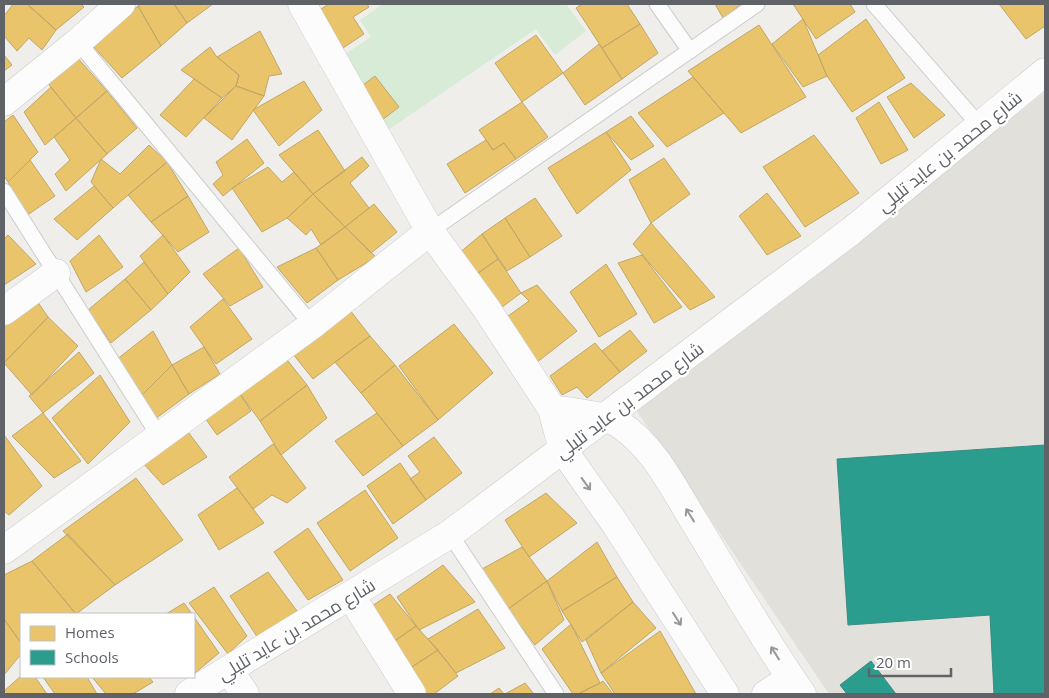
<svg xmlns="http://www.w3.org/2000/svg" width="1049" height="698" viewBox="0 0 1049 698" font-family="'Open Sans',Cairo,sans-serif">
	<rect width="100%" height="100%" fill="#efeeea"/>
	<path fill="#e2e0da" d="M1045,92V694H829L636,410Z"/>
	<path fill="#d8ebd6" d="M383,4H566L586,31L555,55L536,29L385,132L339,58L371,37L360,20Z"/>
	<path fill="#e9c46a" stroke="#c0a769" d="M13,4H27L56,30L42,50L29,38L17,51L4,36V16Z
		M27,4H81L84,7L56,30Z
		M141,4H174L187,23L161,46L138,6Z
		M174,4H213L187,23Z
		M329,4H367L369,7L353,17L364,34L337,52L313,14Z
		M582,4H627L640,24L602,48L576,8Z
		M715,4H741L723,18Z
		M793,4H850L855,12L816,39Z
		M999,4H1045V26L1026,39Z
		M138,6L161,46L122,78L92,45Z
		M803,19L827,76L803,87L772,44Z
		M866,19L905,78L852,112L827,76L818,55Z
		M640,24L658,53L622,79L602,48Z
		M759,25L806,97L741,133L688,71Z
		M260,31L282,74L269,76L264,96L236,86L239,75L217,57Z
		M536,35L563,73L522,102L495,63Z
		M599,44L622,79L585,105L563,73Z
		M210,47L217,57L239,75L236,86L222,98L181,70Z
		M4,55L12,65L4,71Z
		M75,55L107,91L76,118L45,80Z
		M375,76L399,107L382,120L359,88Z
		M693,77L724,113L667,147L638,113Z
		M194,79L222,98L186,137L160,115Z
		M304,81L322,110L279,146L253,110Z
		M911,83L945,115L914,138L887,97Z
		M236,86L264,96L232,140L204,118Z
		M51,87L76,118L45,145L24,112Z
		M107,91L137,128L107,154L76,118Z
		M522,102L548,137L516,159L504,143L493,150L479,130Z
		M879,102L908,150L881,164L856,118Z
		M13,115L38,152L8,182L4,176V122Z
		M631,116L654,146L631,160L606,132Z
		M76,118L107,154L66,191L55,174L70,160L54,137Z
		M318,130L345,171L313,194L279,155Z
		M606,132L631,170L577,214L548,168Z
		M814,135L859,193L805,227L763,167Z
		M247,139L264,163L223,196L213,184L223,175L216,162Z
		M486,140L493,150L504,143L516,159L465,193L447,164Z
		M149,145L167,162L113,208L91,182L101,159L120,174Z
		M362,157L369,166L350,183L369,208L345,227L313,194Z
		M664,158L690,194L651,223L629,180Z
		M30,160L55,196L26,216L8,182Z
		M167,162L188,196L151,222L128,195Z
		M268,167L282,182L294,172L313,194L287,218L262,232L232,188Z
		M94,186L113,208L77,240L54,219Z
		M767,193L801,236L767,255L739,216Z
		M313,194L345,227L321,245L311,229L306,235L287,218Z
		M188,196L209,232L178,252L151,222Z
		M535,198L562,236L530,257L505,218Z
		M374,204L397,232L371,253L345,227Z
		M505,218L530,257L507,271L482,234Z
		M651,223L715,297L690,310L633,244Z
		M345,227L376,257L338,280L316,248Z
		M482,234L498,259L474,276L458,254Z
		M8,235L36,264L4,285V239Z
		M99,235L123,267L86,292L70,261Z
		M163,235L190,272L168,294L140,256Z
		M239,248L263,287L230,306L203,274Z
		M316,248L338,280L307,303L277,267Z
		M642,255L682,307L654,323L618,263Z
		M498,259L521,293L498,310L474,276Z
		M144,262L168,294L151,310L125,279Z
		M606,264L637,314L599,337L570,292Z
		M125,279L151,310L111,343L88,310Z
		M537,285L577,331L536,363L504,319L529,301L521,293Z
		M35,298L48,317L4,363V321Z
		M223,299L252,339L216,364L190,327Z
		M346,305L370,336L313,379L289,349Z
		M48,317L78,346L32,395L4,363Z
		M454,324L493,373L438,420L399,366Z
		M630,330L647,351L620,372L602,351Z
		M153,331L172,365L142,395L116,360Z
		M370,336L395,365L361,393L335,362Z
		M595,343L620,372L587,398L577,387L562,395L550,376Z
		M204,347L220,374L189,394L172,365Z
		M79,352L94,373L43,413L29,396Z
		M284,356L307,385L260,421L238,391Z
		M172,365L189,394L155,419L142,395Z
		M395,365L438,420L403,446L361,393Z
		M100,375L130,422L88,464L52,418Z
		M307,385L327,418L281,455L260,421Z
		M238,391L251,411L217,435L203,415Z
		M43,413L81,461L54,478L12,436Z
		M377,413L403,446L363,476L335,441Z
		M185,428L207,457L163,485L142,462Z
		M4,435L42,486L9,515L4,511Z
		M434,437L462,473L426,500L410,479L420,472L408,456Z
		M273,444L306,488L287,503L272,495L253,509L229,477Z
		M400,463L426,500L393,524L367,486Z
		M136,478L183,540L115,585L63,531Z
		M237,488L264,523L219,550L198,515Z
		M365,490L398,538L350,571L317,523Z
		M546,493L577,523L529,557L505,520Z
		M308,528L343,580L308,600L274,552Z
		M68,534L115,585L76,614L32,561Z
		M597,542L617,577L562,611L547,581Z
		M522,547L547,581L508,609L482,569Z
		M32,561L76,614H21V643L4,619V575Z
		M443,565L475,602L419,630L397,597Z
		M268,572L297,611L258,638L230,596Z
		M617,577L633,602L582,642L562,611Z
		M547,581L564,620L535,645L508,609Z
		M214,587L247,636L228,654L189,603Z
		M390,594L416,626L389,645L369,608Z
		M633,602L656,628L601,673L586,640Z
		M184,603L192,614H166Z
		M478,609L505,648L456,673L428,639Z
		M194,617L219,653L195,673L194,670Z
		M4,619L21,643V654L4,675Z
		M571,624L600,683L578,694H573L542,649Z
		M416,626L438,650L407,670L389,645Z
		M660,631L696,694H615L601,673Z
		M438,650L458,676L434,694H423L407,670Z
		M21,676L35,677L47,694H4V691Z
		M43,677H87L97,694H55Z
		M92,677H149L153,682L133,694H106Z
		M603,681L613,694H578L600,683Z
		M525,683L534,694H505Z
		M499,688L504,694H490Z"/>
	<path fill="#2a9d8f" stroke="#3a8c83" d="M1045,445V694H994L990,615L848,625L837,459Z
		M871,661L896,694H847L840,685Z"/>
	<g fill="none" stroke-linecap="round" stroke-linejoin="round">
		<defs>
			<path id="service" d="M657,4L690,51
				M874,4L980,126
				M78,42L312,325
				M4,191L159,436
				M430,231L757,4
				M450,534L556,694"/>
			<path id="minor" d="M4,102L78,42L121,4
				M4,311L56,273
				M4,550L312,325L430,231
				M351,596L412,694
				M229,670L245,694
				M189,694L450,534L850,232L1045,72
				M766,694L791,678"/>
			<path id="tertiary" d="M302,4L430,231L486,308L552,409L563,450L614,522L725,694
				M552,409C570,412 605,415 619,424C655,447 675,491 697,526C731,582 764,640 802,694"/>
		</defs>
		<use href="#service" stroke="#cbcccc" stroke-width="17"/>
		<use href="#minor" stroke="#cbcccc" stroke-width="29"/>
		<use href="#tertiary" stroke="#cbcccc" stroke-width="29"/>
		<use href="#service" stroke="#fdfcfc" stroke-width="15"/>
		<use href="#minor" stroke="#fdfcfc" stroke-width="28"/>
		<use href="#tertiary" stroke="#fdfcfc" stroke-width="28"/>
	</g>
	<defs><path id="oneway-shaft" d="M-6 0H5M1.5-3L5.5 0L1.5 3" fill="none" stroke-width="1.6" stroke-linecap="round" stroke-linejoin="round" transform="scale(1.25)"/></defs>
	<g stroke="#96999c">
		<use href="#oneway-shaft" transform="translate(586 484) rotate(54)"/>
		<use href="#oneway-shaft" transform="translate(690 515) rotate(-122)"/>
		<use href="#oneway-shaft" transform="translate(677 619) rotate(57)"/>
		<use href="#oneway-shaft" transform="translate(775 653) rotate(-122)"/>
	</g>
	<g text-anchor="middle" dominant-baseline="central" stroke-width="5" stroke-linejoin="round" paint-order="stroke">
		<g font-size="18" fill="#5f6368" stroke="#fff">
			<text transform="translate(949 151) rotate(-39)">شارع محمد بن عايد تليلي</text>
			<text transform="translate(629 400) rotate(-37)">شارع محمد بن عايد تليلي</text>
			<text transform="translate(296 629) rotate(-31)">شارع محمد بن عايد تليلي</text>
		</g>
	</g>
	<rect width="1049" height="698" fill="none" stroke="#5f6368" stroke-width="10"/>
	<rect x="20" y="613" width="175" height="65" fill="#ffffff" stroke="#bfc1c3"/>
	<rect x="30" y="626" width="25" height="15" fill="#e9c46a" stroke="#bfc1c3"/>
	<text x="65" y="638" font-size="15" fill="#5f6368">Homes</text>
	<rect x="30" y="650" width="25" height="15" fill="#2a9d8f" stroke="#bfc1c3"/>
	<text x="65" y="663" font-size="15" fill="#5f6368">Schools</text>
	<path d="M869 668v8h82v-8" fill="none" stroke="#5f6368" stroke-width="2.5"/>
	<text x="876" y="668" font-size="15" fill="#5f6368" stroke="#ffffff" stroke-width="4" paint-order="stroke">20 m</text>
</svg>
